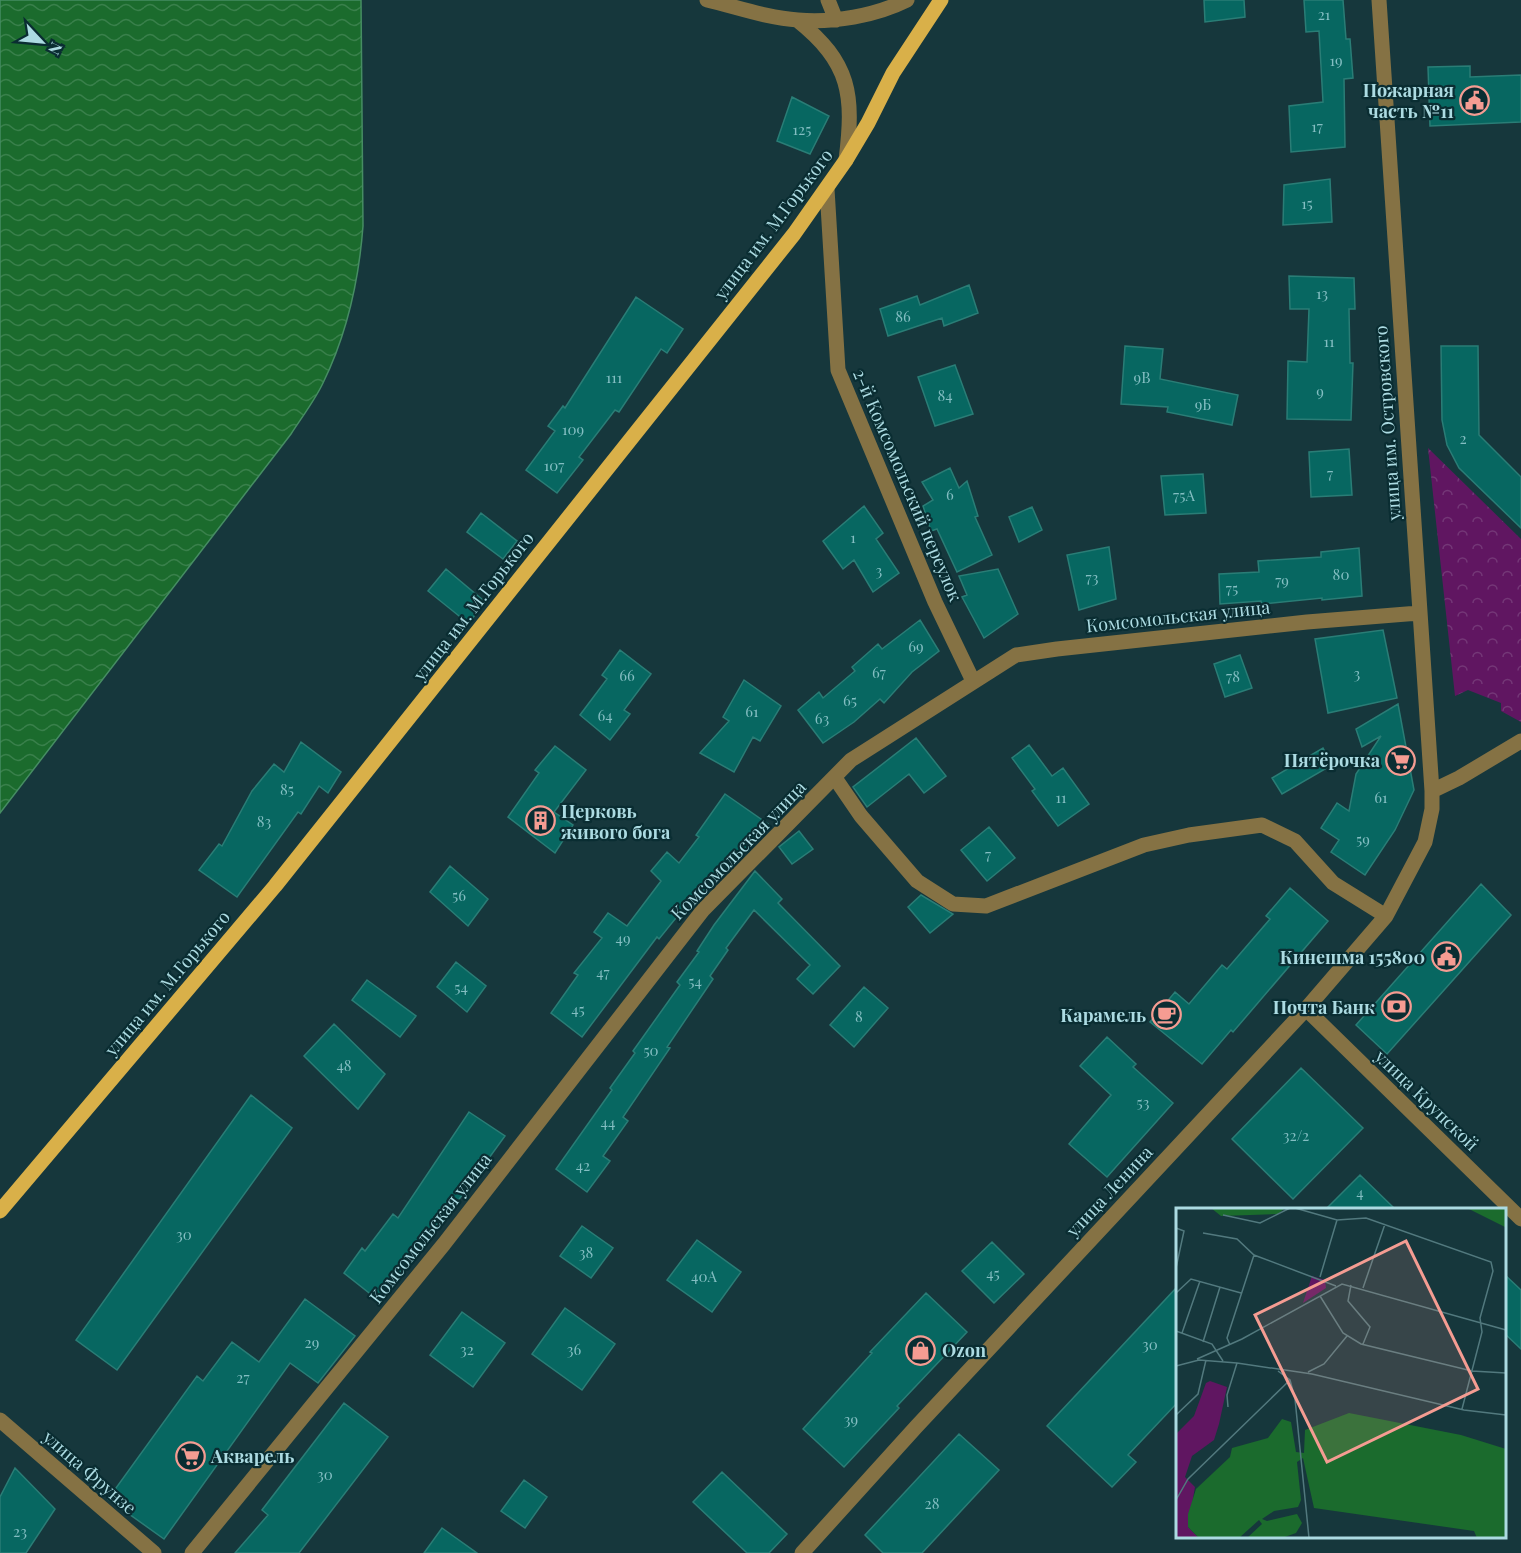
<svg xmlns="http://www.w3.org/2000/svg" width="1521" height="1553" viewBox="0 0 1521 1553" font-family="'Playfair Display',serif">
	<defs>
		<pattern id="forest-crowns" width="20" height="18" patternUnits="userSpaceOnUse" patternTransform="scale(1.5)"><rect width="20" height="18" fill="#601661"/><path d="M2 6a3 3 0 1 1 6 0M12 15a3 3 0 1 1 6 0" fill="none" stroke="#743777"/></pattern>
		<pattern id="water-waves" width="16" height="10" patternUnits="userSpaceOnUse" patternTransform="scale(1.5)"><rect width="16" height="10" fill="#1b6b2d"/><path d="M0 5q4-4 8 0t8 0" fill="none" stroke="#39804b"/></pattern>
	</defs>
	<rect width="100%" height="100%" fill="#16373c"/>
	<path fill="url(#forest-crowns)" d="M1428,448L1521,539V722L1501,711V703L1468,690L1455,696Z"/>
	<path fill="url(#water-waves)" stroke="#468d63" stroke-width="1.5" d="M0,0H361L363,226C359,279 347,334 323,383C315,400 302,417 291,434L0,813Z"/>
	<path fill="#076761" stroke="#2a7d76" stroke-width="1.5" d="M1204,0H1244L1245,17L1205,22Z
		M1304,0H1343L1346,39H1350L1353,78L1344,79L1345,147L1291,152L1289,106L1323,102L1319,31L1306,32Z
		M1470,66V77L1521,75V122L1430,126L1428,67Z
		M792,97L829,116L810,154L777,141Z
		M1330,179L1332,222L1283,225L1284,185Z
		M1289,276L1354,278L1355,309H1349L1350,363H1353L1351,420L1287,419L1288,361L1307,362L1309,309H1290Z
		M969,285L978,313L944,326L942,318L888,336L880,309L917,296L920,305Z
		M636,297L683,329L667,353L661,349L619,412L615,410L579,457L583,460L557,493L526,470L555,431L548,426L563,406L565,408Z
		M1125,346L1163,349L1160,379L1238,395L1232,425L1167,412L1168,407L1121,404Z
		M1441,346H1478L1479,435L1521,477V528L1459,468L1447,445L1442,420Z
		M955,365L973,414L935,426L918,377Z
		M1349,449L1352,495L1311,497L1309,452Z
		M950,468L959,488L967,481L978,516L975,517L992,555L957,572L937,529L931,531L923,506L933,500L922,482Z
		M1203,474L1206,513L1165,515L1161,476Z
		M864,506L883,533L876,539L899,573L873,592L854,560L843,569L823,541Z
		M1032,507L1042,530L1019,542L1009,517Z
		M481,513L517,541L503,559L467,532Z
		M1109,547L1116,599L1079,610L1067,555Z
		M1359,548L1362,596L1322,600V598L1262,604L1261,601L1220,604L1219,574L1259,572L1258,561L1321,557V552Z
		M446,569L484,601L469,624L428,591Z
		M998,569L1018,614L984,638L962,597L967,595L959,576Z
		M920,620L939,651L912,672L884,703L880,699L854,722L823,743L798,710L819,692L823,698L855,671L852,667L878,644L882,649Z
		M1383,630L1397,698L1328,713L1315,639Z
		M620,650L651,674L624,710L630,714L610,740L580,715L607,679L602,675Z
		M1240,655L1252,688L1225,697L1214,664Z
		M744,680L781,706L760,741L753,737L734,772L700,753L729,721L723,717Z
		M1398,704L1414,790L1395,830L1365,875L1331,852L1339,840L1321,828L1337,803L1349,811L1356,774L1381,736L1362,747L1356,729Z
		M916,738L946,776L924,793L909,774L867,807L853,787Z
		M301,742L341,772L328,793L319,786L301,814L298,812L237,897L199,870L219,844L222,846L252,791L274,764L284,772Z
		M1029,745L1052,776L1063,768L1089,804L1058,826L1032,791L1035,789L1012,758Z
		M555,746L586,770L554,812L573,825L555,853L508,817L539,773L535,770Z
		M1323,748L1332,765L1282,794L1272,778Z
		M725,794L768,824L737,861L684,908L659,939L657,937L582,1037L551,1013L578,975L574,973L602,938L594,932L608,913L627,926L661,881L651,871L667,852L679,863L699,837L696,835Z
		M989,827L1015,858L987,881L961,850Z
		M799,831L813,849L792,864L779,847Z
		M450,866L488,899L468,926L430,892Z
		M755,871L782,899L778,903L840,966L813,994L797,979L810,965L754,910L726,948L728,950L710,976L713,979L667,1047L670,1048L623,1117L628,1121L603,1156L610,1161L587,1192L556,1169L612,1090L610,1088L635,1053L633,1051L680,985L677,982L699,952L697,951L714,925Z
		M1481,884L1511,915L1387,1054L1356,1025Z
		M1290,888L1328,921L1233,1032L1231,1030L1202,1064L1150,1022L1175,992L1189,1004L1222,965L1227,969L1270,919L1266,916Z
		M921,895L953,914L930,933L908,907Z
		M456,962L486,986L467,1012L437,987Z
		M367,980L416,1016L400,1037L352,1000Z
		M864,987L888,1008L854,1047L830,1025Z
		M334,1024L385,1074L358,1109L304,1056Z
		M1107,1037L1136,1064L1133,1067L1173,1103L1107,1177L1069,1144L1111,1095L1080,1066Z
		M1301,1068L1363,1128L1293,1199L1232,1139Z
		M251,1095L292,1128L117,1370L76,1340Z
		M469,1112L505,1136L452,1209L449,1207L411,1262L410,1260L378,1300L344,1273L362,1248L365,1251L393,1214L398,1218Z
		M1360,1175L1395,1209H1326Z
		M582,1226L613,1248L591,1278L560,1256Z
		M697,1240L741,1272L712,1312L667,1280Z
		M992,1242L1024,1274L994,1303L962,1271Z
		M1504,1274L1521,1290V1349L1504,1333Z
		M1178,1286V1402L1128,1455L1136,1462L1112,1487L1047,1426Z
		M926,1293L967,1332L897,1406L899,1408L844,1467L803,1429L872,1353L870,1352Z
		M305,1299L355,1336L318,1383L290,1363L164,1539L108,1499L197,1376L203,1381L232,1342L259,1362Z
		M565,1308L615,1344L582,1390L532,1354Z
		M462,1312L505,1343L473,1387L430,1355Z
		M344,1403L388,1437L299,1553H235L268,1515L262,1510Z
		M959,1434L999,1470L922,1553H883L865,1535Z
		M15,1468L55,1509L26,1553H0V1497Z
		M722,1472L787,1534L769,1553H747L693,1502Z
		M524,1480L547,1497L525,1528L501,1511Z
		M442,1528L477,1553H424Z"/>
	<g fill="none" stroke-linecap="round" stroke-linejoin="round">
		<path stroke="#857244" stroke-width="15" d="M707,0C737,7 767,18 798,20C833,23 875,16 907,0
			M828,0L836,20
			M797,20C851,63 854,95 846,160
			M827,189L838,370L935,602L973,681
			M835,778L861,816L917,881L953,904L986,906L1144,845L1189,835L1262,825L1295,841L1333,883L1386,916
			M1432,791L1459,778L1521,741
			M1306,1009L1521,1219
			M0,1420L154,1553
			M192,1553L444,1244L703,910L851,760L1016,655L1057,649L1307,622L1419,613
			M802,1553L916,1427L1306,1009L1386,916L1425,842L1432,809V791L1379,0"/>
		<path stroke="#d9b049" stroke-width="15" d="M0,1211L275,886L794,234L846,160L868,123L893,73L941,0"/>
	</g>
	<defs>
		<symbol id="civic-ring" viewBox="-11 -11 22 22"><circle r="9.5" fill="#0a2d32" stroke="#f59c92" stroke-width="1.5"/><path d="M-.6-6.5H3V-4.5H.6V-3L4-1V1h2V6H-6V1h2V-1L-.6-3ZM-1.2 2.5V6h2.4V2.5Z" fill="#f59c92"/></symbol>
		<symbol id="supermarket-ring" viewBox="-11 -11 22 22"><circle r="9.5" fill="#0a2d32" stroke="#f59c92" stroke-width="1.5"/><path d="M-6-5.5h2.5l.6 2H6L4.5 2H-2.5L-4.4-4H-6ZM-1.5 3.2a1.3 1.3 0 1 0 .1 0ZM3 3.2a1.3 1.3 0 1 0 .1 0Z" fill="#f59c92"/></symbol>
		<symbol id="building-ring" viewBox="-11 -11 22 22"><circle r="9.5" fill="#0a2d32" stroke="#f59c92" stroke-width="1.5"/><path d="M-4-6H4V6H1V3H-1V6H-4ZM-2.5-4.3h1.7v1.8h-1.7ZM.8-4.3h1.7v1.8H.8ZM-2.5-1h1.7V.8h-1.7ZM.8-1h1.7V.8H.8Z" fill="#f59c92"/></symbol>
		<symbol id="bank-ring" viewBox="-11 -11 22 22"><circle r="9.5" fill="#0a2d32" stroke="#f59c92" stroke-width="1.5"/><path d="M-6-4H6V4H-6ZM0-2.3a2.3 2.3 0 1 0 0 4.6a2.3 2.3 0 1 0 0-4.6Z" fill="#f59c92"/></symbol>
		<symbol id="cafe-ring" viewBox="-11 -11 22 22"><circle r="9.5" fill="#0a2d32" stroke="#f59c92" stroke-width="1.5"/><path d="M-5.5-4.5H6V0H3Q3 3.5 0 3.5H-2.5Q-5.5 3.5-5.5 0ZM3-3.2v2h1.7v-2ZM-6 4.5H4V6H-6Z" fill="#f59c92"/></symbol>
		<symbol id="shop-ring" viewBox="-11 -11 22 22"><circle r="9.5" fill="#0a2d32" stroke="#f59c92" stroke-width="1.5"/><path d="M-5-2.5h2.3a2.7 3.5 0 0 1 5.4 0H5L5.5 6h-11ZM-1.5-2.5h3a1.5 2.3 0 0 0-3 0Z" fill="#f59c92"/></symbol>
	</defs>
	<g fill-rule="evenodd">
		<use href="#civic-ring" x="1458" y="84" width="33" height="33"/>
		<use href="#supermarket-ring" x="1384" y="744" width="33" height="33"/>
		<use href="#building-ring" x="524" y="804" width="33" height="33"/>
		<use href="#civic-ring" x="1430" y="940" width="33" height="33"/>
		<use href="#bank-ring" x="1380" y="990" width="33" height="33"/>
		<use href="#cafe-ring" x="1150" y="998" width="33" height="33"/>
		<use href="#shop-ring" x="904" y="1334" width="33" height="33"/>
		<use href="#supermarket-ring" x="174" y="1440" width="33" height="33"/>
	</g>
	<g text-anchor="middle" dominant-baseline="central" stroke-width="4.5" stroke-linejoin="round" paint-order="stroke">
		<g font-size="15" fill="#83bec2">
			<text x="1324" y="14">21</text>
			<text x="1336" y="60">19</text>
			<text x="1317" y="126">17</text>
			<text x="802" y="129">125</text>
			<text x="1307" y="203">15</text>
			<text x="1322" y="293">13</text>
			<text x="903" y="316">86</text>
			<text x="1329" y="341">11</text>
			<text x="614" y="377">111</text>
			<text x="1142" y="377">9В</text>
			<text x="1320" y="391">9</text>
			<text x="945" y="395">84</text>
			<text x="1203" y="404">9Б</text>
			<text x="573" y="429">109</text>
			<text x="1463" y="438">2</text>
			<text x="554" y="465">107</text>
			<text x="1330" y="473">7</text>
			<text x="950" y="494">6</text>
			<text x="1184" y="495">75А</text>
			<text x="853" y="537">1</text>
			<text x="879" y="570">3</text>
			<text x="1341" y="574">80</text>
			<text x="1092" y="577">73</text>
			<text x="1282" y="580">79</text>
			<text x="1232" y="588">75</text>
			<text x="916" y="646">69</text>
			<text x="879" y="672">67</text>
			<text x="1357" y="673">3</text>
			<text x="627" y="675">66</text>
			<text x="1233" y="676">78</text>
			<text x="850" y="700">65</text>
			<text x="752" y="711">61</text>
			<text x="605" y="715">64</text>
			<text x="822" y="718">63</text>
			<text x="287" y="789">85</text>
			<text x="1061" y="797">11</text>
			<text x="1381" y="797">61</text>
			<text x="264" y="821">83</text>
			<text x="1363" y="839">59</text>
			<text x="988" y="854">7</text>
			<text x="459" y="895">56</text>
			<text x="623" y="938">49</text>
			<text x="603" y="972">47</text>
			<text x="695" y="981">54</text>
			<text x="461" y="987">54</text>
			<text x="578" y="1009">45</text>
			<text x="859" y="1016">8</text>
			<text x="651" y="1050">50</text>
			<text x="344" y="1065">48</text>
			<text x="1143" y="1102">53</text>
			<text x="608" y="1122">44</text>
			<text x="1296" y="1135">32/2</text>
			<text x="583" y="1165">42</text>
			<text x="1360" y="1192">4</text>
			<text x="184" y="1234">30</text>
			<text x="586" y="1252">38</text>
			<text x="993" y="1273">45</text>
			<text x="704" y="1276">40А</text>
			<text x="312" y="1342">29</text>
			<text x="1150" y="1344">30</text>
			<text x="467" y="1349">32</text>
			<text x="574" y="1349">36</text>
			<text x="243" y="1377">27</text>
			<text x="851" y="1419">39</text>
			<text x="325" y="1474">30</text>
			<text x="932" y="1503">28</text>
			<text x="20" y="1531">23</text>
		</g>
		<g font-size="18" font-weight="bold" fill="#acdbe2" stroke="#0a2d32" text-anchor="end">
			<text x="1454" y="90">Пожарная<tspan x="1454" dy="21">часть №11</tspan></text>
			<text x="1380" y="760">Пятёрочка</text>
			<text x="561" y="811" text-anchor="start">Церковь<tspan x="561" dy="21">живого бога</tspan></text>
			<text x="1425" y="957">Кинешма 155800</text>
			<text x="1375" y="1007">Почта Банк</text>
			<text x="1146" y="1015">Карамель</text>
			<text x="942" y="1350" text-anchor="start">Ozon</text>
			<text x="211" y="1456" text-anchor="start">Акварель</text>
		</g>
		<g font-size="18" fill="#acdbe2" stroke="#0a2d32">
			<text transform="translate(773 224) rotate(-53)">улица им. М.Горького</text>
			<text transform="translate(1387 423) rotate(-94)">улица им. Островского</text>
			<text transform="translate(908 485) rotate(67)">2-й Комсомольский переулок</text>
			<text transform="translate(473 606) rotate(-52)">улица им. М.Горького</text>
			<text transform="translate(1178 616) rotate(-6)">Комсомольская улица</text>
			<text transform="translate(738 850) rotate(-46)">Комсомольская улица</text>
			<text transform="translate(167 983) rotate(-50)">улица им. М.Горького</text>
			<text transform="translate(1427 1100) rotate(44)">улица Крупской</text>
			<text transform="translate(1109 1191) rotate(-47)">улица Ленина</text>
			<text transform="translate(430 1228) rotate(-52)">Комсомольская улица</text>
			<text transform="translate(90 1472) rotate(41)">улица Фрунзе</text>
		</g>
	</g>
	<g transform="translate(1176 1208)">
		<rect width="330" height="330" fill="#16373c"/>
		<path d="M136,68L149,72L150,80L127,95ZM34,173L51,179L43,216L38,232L16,248L9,269L19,279L12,319L23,330H0V226L18,208L30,175Z" fill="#601661"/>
		<path d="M35,0H109L102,6L45,8ZM291,0H330V18L329,19ZM173,205L285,227L330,241V330H301L298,323L138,300L127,250L121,254L125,292L122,299L98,303L86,311L91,313L121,306L126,315L120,325L106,330H71L86,316L83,312L63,330H23L12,319V306L20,281L54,249L56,240L92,230L106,211L115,214L120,244L128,245L129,222Z" fill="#1b6b2d"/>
		<path fill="none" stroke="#52797e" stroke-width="1.5" d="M119,0L161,12L190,10L315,54L317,63L304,110L306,124L286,201M47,7L84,15L114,0M0,20L8,23L0,60M27,25L61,31L78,47L160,78M144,69L161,12M175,77L172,93L194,119L187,136M187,80L209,16M0,85L15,71L65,85M144,88L167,125L185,136L296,163L330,165M0,123L36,136L47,153M6,125L24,73M27,134L44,79M54,137L51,130L78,47M21,151L66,131L166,76L330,122M0,158L23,152L61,155L136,166L288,202L330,207M102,163L114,172L119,191L133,330M132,164L148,156L171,128M52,199L51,187L61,155M0,207L22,186L30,152M0,292L12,271L114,172"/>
		<path fill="#f59c92" fill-opacity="0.15" stroke="#f59c92" stroke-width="3" d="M230,33L302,181L151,254L79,107Z"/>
		<rect width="330" height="330" fill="none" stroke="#acdbe2" stroke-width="3"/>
	</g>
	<g transform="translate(42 42) rotate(116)" stroke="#0a2d32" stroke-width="4.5" paint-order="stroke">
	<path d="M0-4.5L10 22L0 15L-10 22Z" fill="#acdbe2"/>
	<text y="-9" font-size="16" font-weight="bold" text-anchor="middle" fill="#acdbe2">N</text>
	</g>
</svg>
